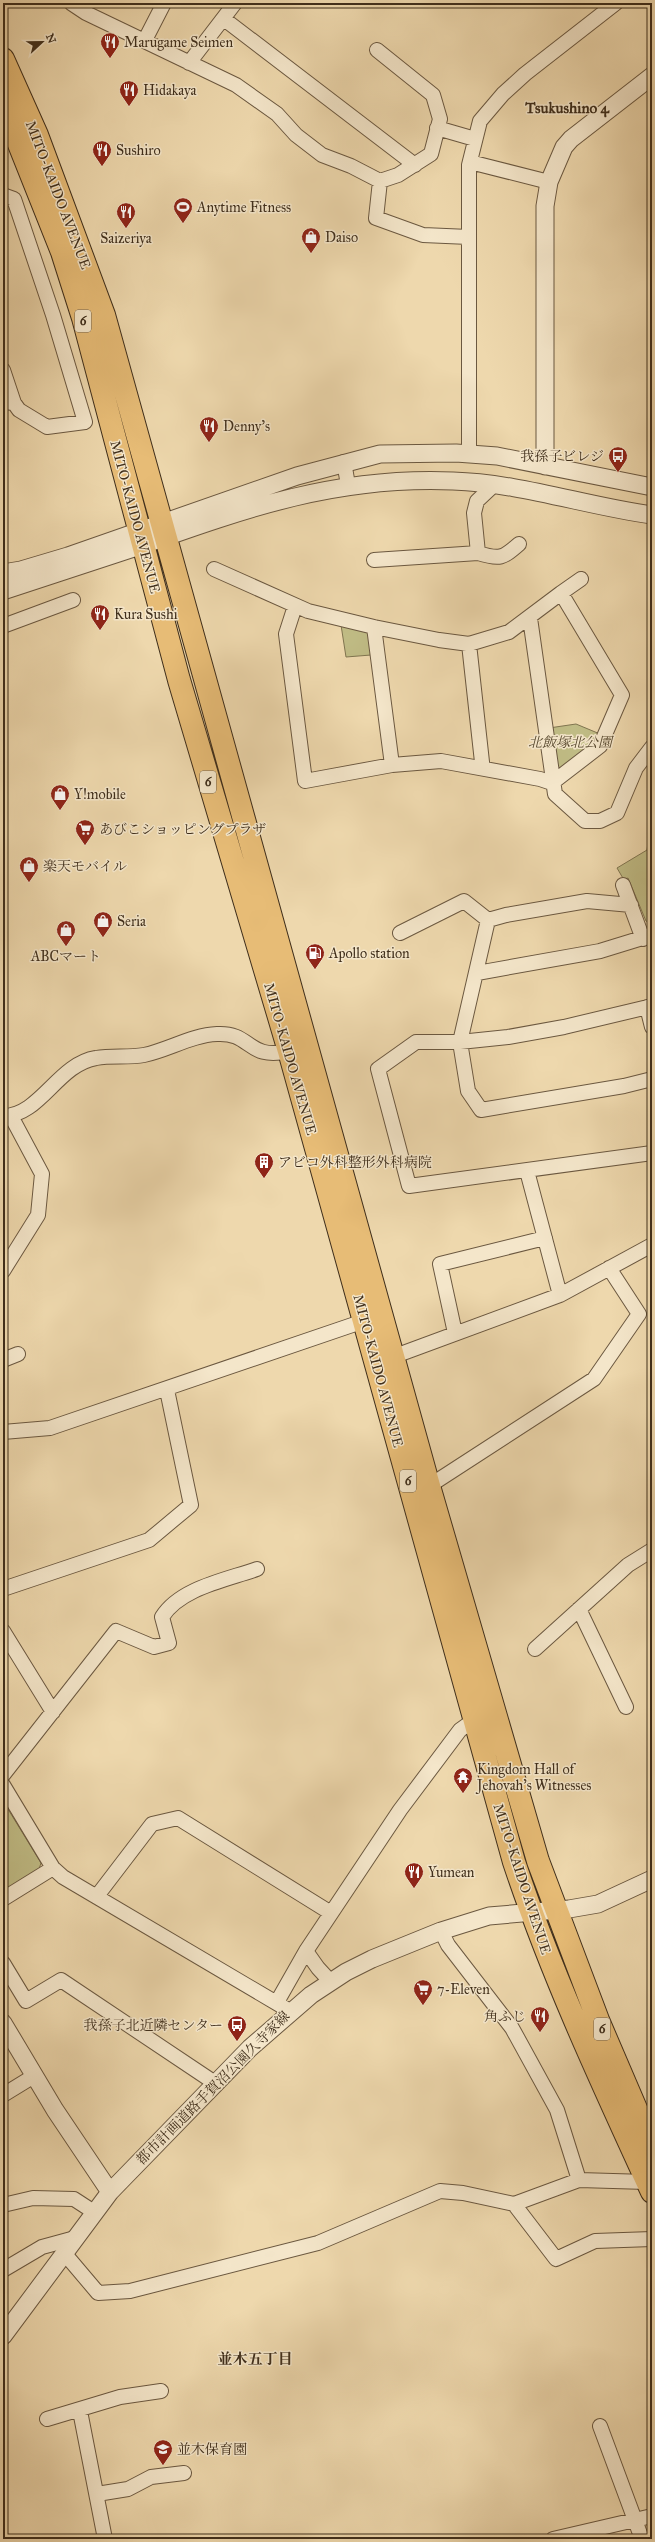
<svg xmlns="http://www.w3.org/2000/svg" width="655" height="2542" viewBox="0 0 655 2542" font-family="'IM FELL Great Primer','Noto Serif JP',serif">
	<rect width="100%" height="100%" fill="#eed8ad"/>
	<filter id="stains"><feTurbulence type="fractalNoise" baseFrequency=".005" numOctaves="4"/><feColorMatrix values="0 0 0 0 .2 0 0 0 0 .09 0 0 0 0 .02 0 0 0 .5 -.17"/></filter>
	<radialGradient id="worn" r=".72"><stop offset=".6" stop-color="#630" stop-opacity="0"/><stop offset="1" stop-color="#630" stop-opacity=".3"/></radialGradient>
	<path fill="#c0bc85" stroke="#807550" d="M341,625L365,630L369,636L371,655L346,657Z
		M576,724L600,734L596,743L561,771H554L549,728Z
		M652,812V925L646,921L628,878L624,880L617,868L647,850Z
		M3,1801L41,1863L38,1872L3,1892Z"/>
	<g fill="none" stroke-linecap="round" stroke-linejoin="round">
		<defs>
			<path id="minor" d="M71,3L86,13L236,85L277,114L296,135L322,155L351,166L380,181L376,218L423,235L469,237
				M224,19L415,165
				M145,40L164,3
				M377,50L433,95L440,119L431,154L398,175L380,181
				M189,63L235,3
				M437,128L475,139
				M470,162L549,182
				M3,195L14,199L53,315L85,422L47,427L19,410L14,403L3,402
				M3,370L14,403
				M469,454V165L480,121L503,94L525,74L616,3
				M344,462L348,485
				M494,485L477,501L474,513L478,553C500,560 503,558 519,544
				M374,560L478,553
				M214,569L308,611L374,627L439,640L469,644L509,632L561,593L622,695L600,746L552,783L540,779L441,761L392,765L305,781L286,634L295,606
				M561,593L581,579
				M530,618L555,794L585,821H600L617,813L636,768L652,747
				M3,626L73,600
				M374,627L392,765
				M469,644L482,762
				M623,885L643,939
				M631,905L587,901L506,915L488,920L460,1042L468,1091L481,1110L624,1086L652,1079
				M400,933L464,901L488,920
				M477,973L600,951L652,935
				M652,1006L564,1027L508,1037L460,1042H416L378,1069L409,1186L652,1153
				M647,1007L652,1027
				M3,1116C40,1116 58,1064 96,1058C112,1055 128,1058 144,1055C168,1050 192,1035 217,1034C252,1032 247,1061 289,1051
				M527,1171L560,1295
				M3,1271L38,1215L42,1174L11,1116
				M455,1333L440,1264L545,1238
				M395,1356L560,1295L652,1245
				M3,1360L18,1354
				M3,1432L50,1428L364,1321
				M429,1486L594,1379L639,1314L609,1268
				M3,1589L149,1540L191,1505L167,1390
				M579,1609L626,1707
				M3,1631L53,1712
				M535,1649L628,1565L652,1550
				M3,1775L116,1631L154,1647L169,1643L162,1617C180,1588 226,1580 257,1569
				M3,1785L53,1868
				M97,1896L152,1824L178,1818L331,1913
				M3,1899L53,1868L63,1877L290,2011
				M441,1931L448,1945L512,2028L557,2110L579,2180
				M3,1963L26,2001L61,1980L215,2083
				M330,1981L318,1968L306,1951L400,1810L460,1730L474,1720
				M277,2002L306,1951
				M3,2095L34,2076
				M514,2204L556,2259L595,2241L652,2239
				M3,2205L33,2198L74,2199L94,2212
				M65,2254L98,2293L130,2291L318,2243L440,2191L463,2193L514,2204L579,2180L647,2182
				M3,2270L42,2247L75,2238
				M80,2411L105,2539
				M47,2419L120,2397L161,2391
				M600,2426L642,2539
				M97,2494L128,2489L151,2477L184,2473
				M553,2539L652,2516"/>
			<path id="tertiary" d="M545,466V206L549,182L564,147L571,139L652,76
				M3,573L21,570L68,556L297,476L380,454L456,453L497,456L652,487
				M3,591C49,576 95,561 140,546C247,508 338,476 453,481C520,483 586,506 652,515
				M3,2023L55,2110L110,2192
				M3,2336L110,2192L250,2048L311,1995L346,1972L372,1959L441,1931L489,1916L569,1909L598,1904L652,1879"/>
			<path id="trunk" d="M3,59L37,135L104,315L429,1486L538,1861L598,2020L652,2146
				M3,104L62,252L83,318L179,680L289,1051L514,1862C552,1976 602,2083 652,2192"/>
		</defs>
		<use href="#minor" stroke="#6b5840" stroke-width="16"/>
		<use href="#tertiary" stroke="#6b5840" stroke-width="19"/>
		<use href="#trunk" stroke="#3f2e1b" stroke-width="24"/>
		<use href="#minor" stroke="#f4e6ca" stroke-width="14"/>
		<use href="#tertiary" stroke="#f4e6ca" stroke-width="17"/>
		<use href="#trunk" stroke="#e7bc76" stroke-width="22"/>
	</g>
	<defs>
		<symbol id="restaurant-pin" viewBox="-11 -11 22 30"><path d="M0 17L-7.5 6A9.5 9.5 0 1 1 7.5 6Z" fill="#8f2418" stroke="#f4e6ca"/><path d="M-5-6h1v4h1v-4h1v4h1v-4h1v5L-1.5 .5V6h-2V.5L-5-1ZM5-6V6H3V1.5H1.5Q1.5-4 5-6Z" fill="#fff"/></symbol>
		<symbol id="stadium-pin" viewBox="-11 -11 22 30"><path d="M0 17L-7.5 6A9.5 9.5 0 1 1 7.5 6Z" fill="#8f2418" stroke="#f4e6ca"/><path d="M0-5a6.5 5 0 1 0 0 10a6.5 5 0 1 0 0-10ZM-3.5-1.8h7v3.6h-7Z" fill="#fff"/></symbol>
		<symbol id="shop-pin" viewBox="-11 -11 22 30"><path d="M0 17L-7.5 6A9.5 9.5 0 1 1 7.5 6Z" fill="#8f2418" stroke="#f4e6ca"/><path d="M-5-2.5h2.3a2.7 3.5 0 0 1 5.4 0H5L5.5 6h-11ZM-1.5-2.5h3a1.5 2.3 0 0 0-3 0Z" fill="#fff"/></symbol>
		<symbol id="bus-pin" viewBox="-11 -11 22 30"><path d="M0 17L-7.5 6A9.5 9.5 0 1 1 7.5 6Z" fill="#8f2418" stroke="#f4e6ca"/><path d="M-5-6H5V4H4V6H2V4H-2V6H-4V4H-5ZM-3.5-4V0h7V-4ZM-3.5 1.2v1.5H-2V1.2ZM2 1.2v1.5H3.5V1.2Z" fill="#fff"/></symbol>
		<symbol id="supermarket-pin" viewBox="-11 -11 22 30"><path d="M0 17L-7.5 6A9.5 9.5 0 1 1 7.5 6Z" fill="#8f2418" stroke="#f4e6ca"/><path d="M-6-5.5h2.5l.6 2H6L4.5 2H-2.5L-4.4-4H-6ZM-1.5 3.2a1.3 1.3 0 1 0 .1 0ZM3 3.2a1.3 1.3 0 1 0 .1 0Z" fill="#fff"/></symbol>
		<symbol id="fuel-pin" viewBox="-11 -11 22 30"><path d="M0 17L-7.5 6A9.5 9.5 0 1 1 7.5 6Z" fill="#8f2418" stroke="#f4e6ca"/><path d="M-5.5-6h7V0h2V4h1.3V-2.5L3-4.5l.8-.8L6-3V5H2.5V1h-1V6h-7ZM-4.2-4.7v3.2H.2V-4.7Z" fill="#fff"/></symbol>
		<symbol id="building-pin" viewBox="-11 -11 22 30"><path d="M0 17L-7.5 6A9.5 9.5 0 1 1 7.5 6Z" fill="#8f2418" stroke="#f4e6ca"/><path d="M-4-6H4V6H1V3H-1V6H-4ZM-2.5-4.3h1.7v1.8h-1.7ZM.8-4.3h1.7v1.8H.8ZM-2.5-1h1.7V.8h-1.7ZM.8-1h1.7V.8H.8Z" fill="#fff"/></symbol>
		<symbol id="temple-pin" viewBox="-11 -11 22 30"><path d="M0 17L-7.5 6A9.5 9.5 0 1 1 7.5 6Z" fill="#8f2418" stroke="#f4e6ca"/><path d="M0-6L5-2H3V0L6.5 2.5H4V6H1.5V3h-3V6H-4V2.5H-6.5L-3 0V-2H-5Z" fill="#fff"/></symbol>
		<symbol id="school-pin" viewBox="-11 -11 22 30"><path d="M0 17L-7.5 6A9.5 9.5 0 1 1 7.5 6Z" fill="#8f2418" stroke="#f4e6ca"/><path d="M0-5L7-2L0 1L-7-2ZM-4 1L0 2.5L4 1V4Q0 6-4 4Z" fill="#fff"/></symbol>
	</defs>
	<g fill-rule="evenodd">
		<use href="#restaurant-pin" x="99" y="31" width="22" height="30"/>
		<use href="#restaurant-pin" x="118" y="79" width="22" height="30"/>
		<use href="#restaurant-pin" x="91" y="139" width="22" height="30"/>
		<use href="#stadium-pin" x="172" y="196" width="22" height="30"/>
		<use href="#restaurant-pin" x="115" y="201" width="22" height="30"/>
		<use href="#shop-pin" x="300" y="226" width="22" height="30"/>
		<use href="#restaurant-pin" x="198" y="415" width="22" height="30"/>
		<use href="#bus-pin" x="607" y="445" width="22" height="30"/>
		<use href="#restaurant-pin" x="89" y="603" width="22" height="30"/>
		<use href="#shop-pin" x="49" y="783" width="22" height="30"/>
		<use href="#supermarket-pin" x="74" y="818" width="22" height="30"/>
		<use href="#shop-pin" x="18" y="855" width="22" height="30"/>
		<use href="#shop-pin" x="92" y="910" width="22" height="30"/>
		<use href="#shop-pin" x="55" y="919" width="22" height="30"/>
		<use href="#fuel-pin" x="304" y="942" width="22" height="30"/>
		<use href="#building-pin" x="253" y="1151" width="22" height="30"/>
		<use href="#temple-pin" x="452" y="1766" width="22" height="30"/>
		<use href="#restaurant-pin" x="403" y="1861" width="22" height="30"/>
		<use href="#supermarket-pin" x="412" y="1978" width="22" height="30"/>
		<use href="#restaurant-pin" x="529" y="2005" width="22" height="30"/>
		<use href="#bus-pin" x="226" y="2014" width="22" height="30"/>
		<use href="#school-pin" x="152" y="2438" width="22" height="30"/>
	</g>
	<g text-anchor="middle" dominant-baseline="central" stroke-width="3" stroke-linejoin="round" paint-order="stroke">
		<g fill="#f4e6ca" stroke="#756550" stroke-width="1">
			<rect x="75" y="310" width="16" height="22" rx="3"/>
			<rect x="200" y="771" width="16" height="22" rx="3"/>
			<rect x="400" y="1470" width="16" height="22" rx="3"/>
			<rect x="594" y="2018" width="16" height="22" rx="3"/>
		</g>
		<g font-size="13" font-weight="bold" fill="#3f2e1b">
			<text x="83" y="321">6</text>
			<text x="208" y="782">6</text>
			<text x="408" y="1481">6</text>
			<text x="602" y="2029">6</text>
		</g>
		<g font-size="14" fill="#3f2e1b" stroke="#f4e6ca" text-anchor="start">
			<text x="124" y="42">Marugame Seimen</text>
			<text x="143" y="90">Hidakaya</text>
			<text x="116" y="150">Sushiro</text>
			<text x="197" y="207">Anytime Fitness</text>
			<text x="325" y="237">Daiso</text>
			<text x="126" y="238" text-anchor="middle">Saizeriya</text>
			<text x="223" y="426">Denny's</text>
			<text x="604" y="456" text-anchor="end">我孫子ビレジ</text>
			<text x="114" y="614">Kura Sushi</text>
			<text x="74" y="794">Y!mobile</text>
			<text x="99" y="829">あびこショッピングプラザ</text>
			<text x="43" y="866">楽天モバイル</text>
			<text x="117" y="921">Seria</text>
			<text x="329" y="953">Apollo station</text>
			<text x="66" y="956" text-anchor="middle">ABCマート</text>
			<text x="278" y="1162">アビコ外科整形外科病院</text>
			<text x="477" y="1769">Kingdom Hall of<tspan x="477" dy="16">Jehovah's Witnesses</tspan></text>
			<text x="428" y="1872">Yumean</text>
			<text x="437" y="1989">7-Eleven</text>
			<text x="526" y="2016" text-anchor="end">角ふじ</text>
			<text x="223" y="2025" text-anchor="end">我孫子北近隣センター</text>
			<text x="177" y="2449">並木保育園</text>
		</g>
		<g font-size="14" fill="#3f2e1b" stroke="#f4e6ca">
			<text transform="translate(58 195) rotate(69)">MITO-KAIDO AVENUE</text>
			<text transform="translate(135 517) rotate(75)">MITO-KAIDO AVENUE</text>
			<text transform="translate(290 1059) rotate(74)">MITO-KAIDO AVENUE</text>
			<text transform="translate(378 1371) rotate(75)">MITO-KAIDO AVENUE</text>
			<text transform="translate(522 1879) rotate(72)">MITO-KAIDO AVENUE</text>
			<text transform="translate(213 2088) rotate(-45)">都市計画道路手賀沼公園久寺家線</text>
		</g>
		<g font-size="14" font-style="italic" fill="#594a30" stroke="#f4e6ca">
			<text x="570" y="742">北飯塚北公園</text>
		</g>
		<g font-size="15" font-weight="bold" fill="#3f2e1b" stroke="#f4e6ca">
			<text x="567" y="108">Tsukushino 4</text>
			<text x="255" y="2359">並木五丁目</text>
		</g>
	</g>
	<rect width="655" height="2542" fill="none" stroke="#eed8ad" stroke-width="16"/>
	<rect x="4" y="4" width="647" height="2534" fill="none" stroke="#3f2e1b" stroke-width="2"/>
	<rect x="8" y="8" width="639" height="2526" fill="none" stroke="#3f2e1b"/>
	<g transform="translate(42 42) rotate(68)" stroke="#f4e6ca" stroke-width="3" paint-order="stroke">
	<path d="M0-3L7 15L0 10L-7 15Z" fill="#3f2e1b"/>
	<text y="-6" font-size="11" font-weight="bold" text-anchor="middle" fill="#3f2e1b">N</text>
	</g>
	<rect width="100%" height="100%" filter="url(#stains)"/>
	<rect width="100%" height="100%" fill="url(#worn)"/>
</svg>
